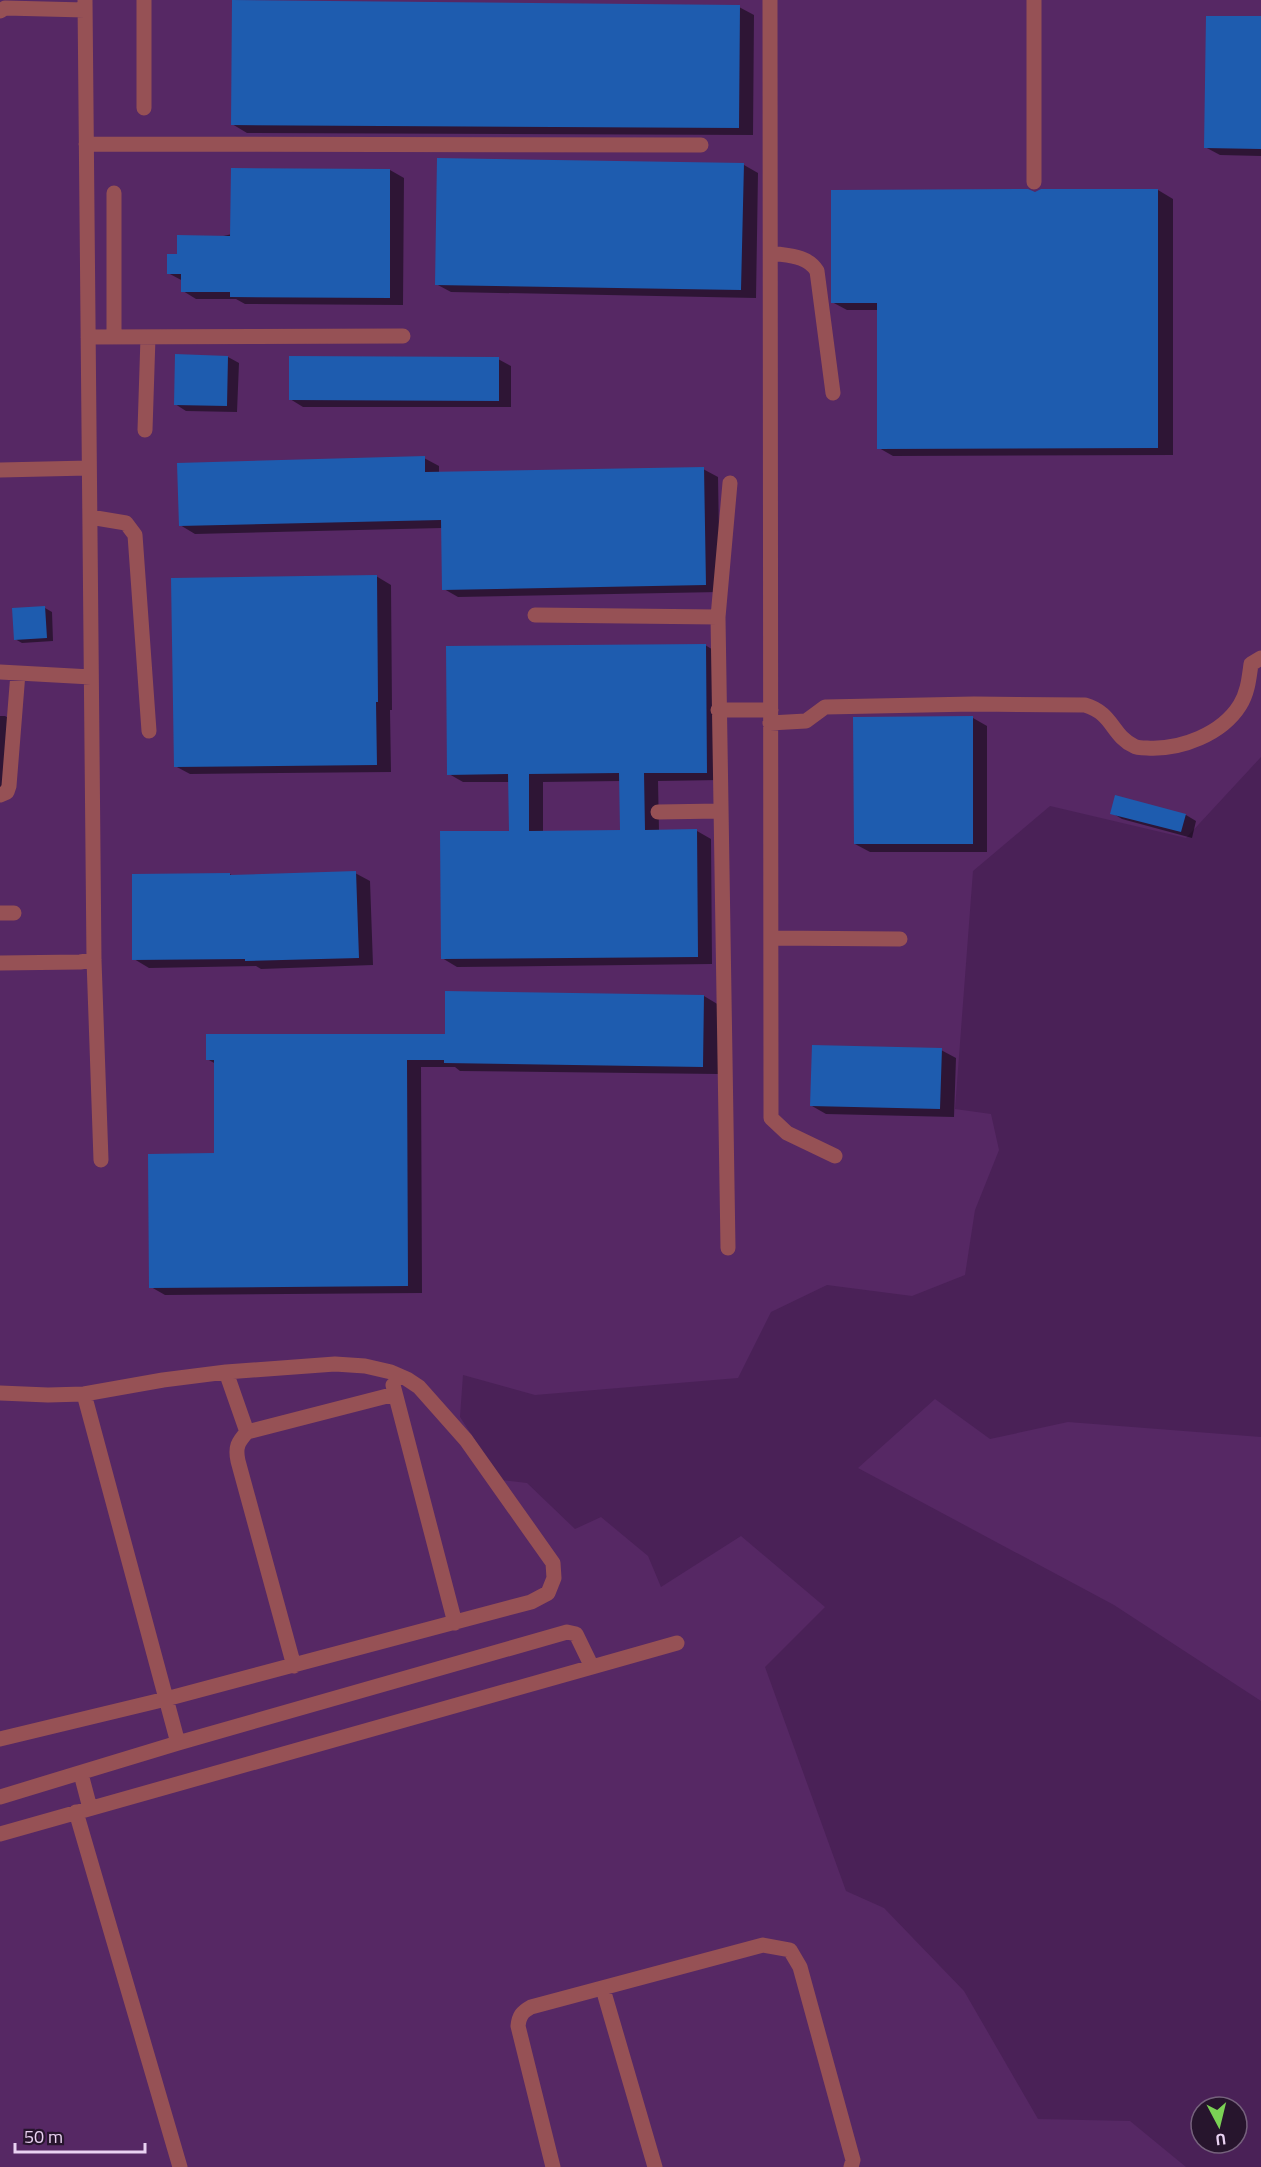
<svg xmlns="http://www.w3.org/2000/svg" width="1261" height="2167" viewBox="0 0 1261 2167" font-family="'Titillium Web',sans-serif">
	<rect width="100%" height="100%" fill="#4a2157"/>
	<path fill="#562864" d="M0,0H1261V757L1186,838L1050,806L973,871L955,1109L991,1114L999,1150L975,1210L965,1275L912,1296L827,1285L771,1312L738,1378L535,1395L463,1375L460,1417L501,1480L527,1483L575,1529L601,1517L648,1556L661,1587L741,1536L825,1607L765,1667L846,1891L884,1908L964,1991L1038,2119L1130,2121L1186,2167H0Z
		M935,1399L990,1439L1068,1422L1261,1437V1701L1114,1605L858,1468Z"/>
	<path fill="#0007" fill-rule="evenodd" d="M739,7L754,15L753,135L247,133L232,124Z
		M1261,18V156L1220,155L1205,147Z
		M744,165L758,173L756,298L451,292L436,284Z
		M390,170L404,178L403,305L245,304L236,299H196L183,291V281L168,273L178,256L219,237L232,234Z
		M1158,190L1173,199V455L893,456L879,448V310H847L832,302L1035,193Z
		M228,357L239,363L237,412L186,411L175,404Z
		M498,359L511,366V407H303L290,399Z
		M424,458L439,466V474L703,469L718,477L720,592L458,597L444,589L442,528L195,534L180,525Z
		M376,576L391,585L392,710H390L391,772L190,774L175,766Z
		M45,608L52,612L53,641L22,643L15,639Z
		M705,645L720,654L721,780L658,781L659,831H697L711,839L712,964L457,967L442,958L510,832V782H463L449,774ZM621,781V831L543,832V782Z
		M0,716H5L19,724L0,798Z
		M973,718L987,726V852H870L855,844Z
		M1112,813L1186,815L1196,821L1192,838L1122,819Z
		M355,873L370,881L373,965L261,969L256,966L149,968L134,959L230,874L234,877Z
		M704,996L719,1005L718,1074L460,1071L455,1067H421L422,1293L165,1295L151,1287L215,1155L216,1064L207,1059L446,1035Z
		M941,1050L956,1058L954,1117L826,1114L812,1106Z"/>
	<path fill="#1e5caf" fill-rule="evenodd" d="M232,0L740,5L739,128L231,125Z
		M1206,16H1261V149L1204,148Z
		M437,158L744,163L741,290L435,285Z
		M231,168L390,169V298L230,297V292H181V274H167V254H177V235L230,236Z
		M1028,189L1035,192L1041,189H1158V448L877,449V303H831V190Z
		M175,354L228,356L227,406L174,405Z
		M289,356L499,357V401L289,400Z
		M425,456V472L704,467L706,585L442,590L441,520L179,526L177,463Z
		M377,575L378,702H376L377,765L174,767L171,578Z
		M45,606L47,638L14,640L12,608Z
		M706,644L707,773H644L645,830L697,829L698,957L441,959L440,831H509L508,774L447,775L446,646ZM619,773L620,830L529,831V774Z
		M973,716V844H854L853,717Z
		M1115,795L1186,814L1181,832L1110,814Z
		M356,871L359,958L245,961V959L132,960V874L230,873V875Z
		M445,991L704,995L703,1067L444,1063V1060H407L408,1286L149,1288L148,1154L214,1153V1060H206V1034H445Z
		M812,1045L942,1048L940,1109L810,1106Z"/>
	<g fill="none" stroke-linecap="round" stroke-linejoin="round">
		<path stroke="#965155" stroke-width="15" d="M85,0L94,960L101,1160
			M144,0V108
			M770,0L771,1118L787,1133L835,1156
			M1034,0V182
			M0,11L5,8L85,10
			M86,144L701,145
			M114,193V337
			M771,253C788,256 807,255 817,271L833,393
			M88,337L403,336
			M145,430L148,337
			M0,470L89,468
			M90,517L126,523L135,535L149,731
			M535,615L718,617
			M0,672L91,677
			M718,710H771
			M770,723L806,721L825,707L974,704L1085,705C1113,713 1112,736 1134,746C1137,748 1143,748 1147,748C1181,750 1222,734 1240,705C1248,692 1249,678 1251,664L1261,658
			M0,795L7,792L9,786L18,673
			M658,812L720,811
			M0,913H14
			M771,938L900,939
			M0,963L80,962L94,960
			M728,1248L718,617L730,483
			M226,1372L247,1432
			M393,1385L455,1623
			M0,1393L48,1395L84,1394L163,1380L226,1372L335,1364L365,1366L391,1372L407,1379L419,1387L466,1440L553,1563L554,1578L548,1593L531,1602L166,1699L0,1739
			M84,1394L178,1743
			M294,1666L238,1461C235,1447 238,1442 247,1432L395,1394
			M81,1774L90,1808
			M0,1797L178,1743L567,1632L576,1634L592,1667
			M76,1812L180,2167
			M0,1834L677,1643
			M603,1989L655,2167
			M553,2167L518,2026C519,2016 522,2012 531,2007L763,1945L790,1950L800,1967L853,2160L851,2167"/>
	</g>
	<g transform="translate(1219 2125) rotate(173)"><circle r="28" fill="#27152d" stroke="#75617c" stroke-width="1.5"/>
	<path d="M0-4.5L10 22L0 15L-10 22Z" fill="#7bd155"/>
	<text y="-9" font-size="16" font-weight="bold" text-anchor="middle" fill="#ead2f2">U</text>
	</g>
	<path d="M15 2143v9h130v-9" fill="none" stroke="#ead2f2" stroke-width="3"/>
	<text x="24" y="2143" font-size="18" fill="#ead2f2" stroke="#27152d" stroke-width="4.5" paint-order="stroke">50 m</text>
</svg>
